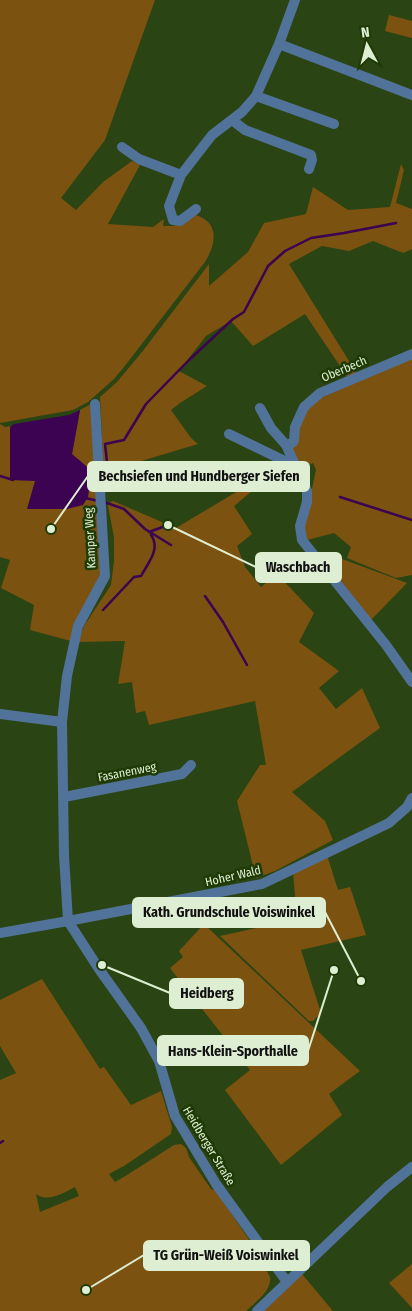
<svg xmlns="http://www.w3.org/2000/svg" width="412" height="1311" viewBox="0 0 412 1311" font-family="'Fira Sans Condensed',sans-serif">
	<rect width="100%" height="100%" fill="#2a4513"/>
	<path fill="#7b520f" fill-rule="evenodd" d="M0,0H155L105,140L61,198L76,210L103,182L132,161L140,165L108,224L153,227L164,219L163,226H174L196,215C220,223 216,244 205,262L124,367L114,379L88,402L73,410L0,423Z
		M389,15L412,21V38L385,31Z
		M401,164L404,170L396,203L412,209V249L403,253L373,241L349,251L322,246L289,264L357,374L348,378L305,314L253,346L231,321L206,336L179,371L207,386L180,403L171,410L191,438L198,444L108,471L104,478L100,397L117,382L142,352L209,264V286L248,252L264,223L306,214L313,187L348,210L390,207Z
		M412,358V575L396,578L347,558L351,547L334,533L307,540L303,531L316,470L313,463L300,468L292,447L306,411L314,401Z
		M89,405H92L106,561L71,641L30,630L34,605L1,588L10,560L0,557V424L5,427L12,426L72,454L80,410Z
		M238,491L251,492L234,506L252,534L237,546L245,567L261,587L277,574L314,613L299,642L339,671L319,688L336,709L362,688L380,728L292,792L325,821L333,840L275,871L256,878L237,801L260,765H266L255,701L149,725L145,711L136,713L132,682L118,684L125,641L78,642L84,626L111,585L114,561V537L107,501L109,503L113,501L176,528Z
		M342,559L407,583L371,620L334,574Z
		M327,855L338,890L350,887L366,935L301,950L321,1013L313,1021H309L220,936L297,919L293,872Z
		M204,924L360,1071L329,1094L342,1115L281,1165L225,1090L250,1070L170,968L183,957L179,951Z
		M42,979L100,1069L104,1067L131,1105L161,1091L172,1127L171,1134L124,1166L109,1174L115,1182L127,1175L174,1145L181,1144L186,1148L189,1157L211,1189L215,1190L250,1241L270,1277C272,1291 255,1302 246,1311H0V1080L16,1073L0,1046V1000ZM75,1187L79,1196L40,1212L36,1194C48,1203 63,1193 75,1187Z
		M412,1264V1308L389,1283Z
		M302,1274L333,1311H264Z"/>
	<path fill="#3b0351" d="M80,410L72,454L92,471L88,497L83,505L67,509H27L35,481L10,480V427L14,424L69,415Z"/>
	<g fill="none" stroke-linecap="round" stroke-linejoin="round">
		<path stroke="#3b0351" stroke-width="2.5" d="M107,462L105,444L124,440L146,404L189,360L233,319L244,312L268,266L285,251L311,238L344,233L396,223
			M0,476L13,480
			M340,497L412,520
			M85,498L99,501
			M104,502L124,509L145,529L171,545
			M149,532L168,525
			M205,596L223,622L247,665
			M103,610L134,577L141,576C148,563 161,549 151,535
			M0,1143L3,1141"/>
		<path stroke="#517299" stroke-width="10" d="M279,44L412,95
			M256,96L334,124
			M232,120L245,130L311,155L312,160L309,169
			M122,147L139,159L181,175
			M196,209L180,221L173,220L169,206L181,175L212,135L242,112L256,96L279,44L295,0
			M95,404L105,576L78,626L67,676L62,722L64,855L68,921L99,969L141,1028L159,1061L175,1116L216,1184L287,1282
			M260,408L271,428L286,445L307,491V502L300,526L302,540L386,645L412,682
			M229,434L295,466
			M286,445L292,443L294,441L295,427L304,407L320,393L412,354
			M0,714L62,722
			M64,797L182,774L191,765
			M0,933L68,921L262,884L389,823L407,807L412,798
			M257,1311L387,1187L412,1167"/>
	</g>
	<g text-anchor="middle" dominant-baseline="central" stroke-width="5" stroke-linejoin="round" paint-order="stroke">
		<g font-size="12" fill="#ddeed2" stroke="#203a06">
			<text transform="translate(344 369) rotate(-23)">Oberbech</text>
			<text transform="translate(90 538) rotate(-93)">Kamper Weg</text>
			<text transform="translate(127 772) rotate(-11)">Fasanenweg</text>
			<text transform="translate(233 876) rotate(-13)">Hoher Wald</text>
			<text transform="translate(209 1146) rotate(59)">Heidberger Straße</text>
		</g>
	</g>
	<path fill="none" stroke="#ddeed2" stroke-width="2" d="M51 529L88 476M168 525L256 567M361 981L325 912M102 965L170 993M334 970L308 1051M86 1290L144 1255"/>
	<g fill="#ddeed2" stroke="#203a06" stroke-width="2">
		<circle cx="51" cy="529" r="5"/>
		<circle cx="168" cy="525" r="5"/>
		<circle cx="361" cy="981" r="5"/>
		<circle cx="102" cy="965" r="5"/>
		<circle cx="334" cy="970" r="5"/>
		<circle cx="86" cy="1290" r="5"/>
	</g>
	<g fill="#ddeed2" stroke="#ddeed2" stroke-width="2">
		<rect x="88" y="462" width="221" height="29" rx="5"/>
		<rect x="256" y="553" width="85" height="29" rx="5"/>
		<rect x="133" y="898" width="192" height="29" rx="5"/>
		<rect x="170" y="979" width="73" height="29" rx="5"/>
		<rect x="158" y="1036" width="150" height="29" rx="5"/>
		<rect x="144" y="1241" width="165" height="29" rx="5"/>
	</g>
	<g font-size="14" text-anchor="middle" font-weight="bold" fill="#111">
		<text x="199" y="481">Bechsiefen und Hundberger Siefen</text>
		<text x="298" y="572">Waschbach</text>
		<text x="229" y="917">Kath. Grundschule Voiswinkel</text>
		<text x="207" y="998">Heidberg</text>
		<text x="233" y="1056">Hans-Klein-Sporthalle</text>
		<text x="226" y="1260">TG Grün-Weiß Voiswinkel</text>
	</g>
	<g transform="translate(367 45) rotate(353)" stroke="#203a06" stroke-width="4" paint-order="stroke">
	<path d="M0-4L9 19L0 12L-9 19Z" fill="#ddeed2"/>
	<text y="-8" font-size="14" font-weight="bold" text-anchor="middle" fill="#ddeed2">N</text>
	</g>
</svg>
